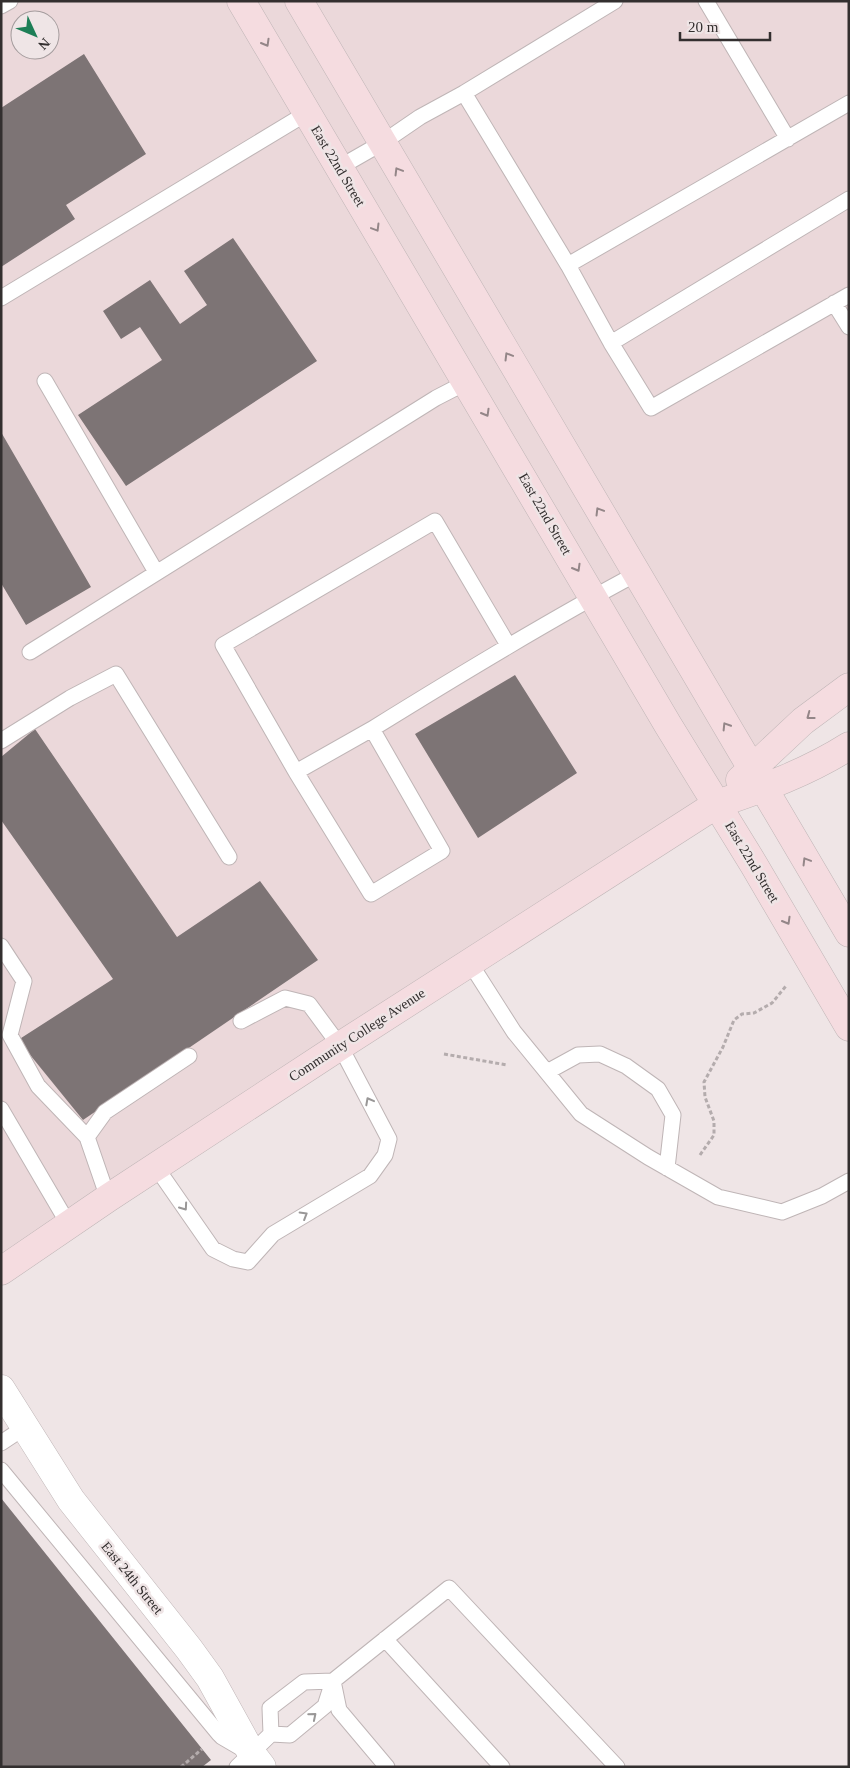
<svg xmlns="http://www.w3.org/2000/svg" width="850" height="1768" viewBox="0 0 850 1768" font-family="Georgia,serif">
	<rect width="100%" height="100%" fill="#efe5e6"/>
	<path fill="#ebd8da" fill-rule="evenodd" d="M1,1H849V687L752,768L764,788L1,1271ZM20,20H50V50H20Z"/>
	<path fill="#7d7475" d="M84,54L146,154L66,205L75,219L1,267V108Z
		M233,238L317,361L126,486L78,415L162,360L140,327L121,339L103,311L150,280L180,324L207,305L184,271Z
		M1,432L91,587L26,625L1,583Z
		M515,675L577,773L478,838L415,734Z
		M35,729L177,937L260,881L318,960L83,1120L18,1040L113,979L1,820V757Z
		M1,1498L211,1760L202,1767H1Z"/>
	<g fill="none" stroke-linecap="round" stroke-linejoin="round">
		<defs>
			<path id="lane" d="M706,1L788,139
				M1,6L10,1
				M464,93L568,265L849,103
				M340,167L382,143L420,117L464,93L615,1
				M568,265L611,343L651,408L849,295
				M1,298L307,113
				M834,303L849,327
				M611,343L849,199
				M45,381L156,572
				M508,645L435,521L223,645L296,772L371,894L442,851L372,729C459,675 546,622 636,574
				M30,652L436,398L467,382
				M1,741L70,698L116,674L229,857
				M296,772L372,729
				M1,946L24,981L10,1035L38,1086L87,1137
				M470,963L514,1032L581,1114L648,1157L718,1197L782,1212L822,1196L849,1181
				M547,1072L578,1055L600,1054L626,1066L658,1089L673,1115L667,1168
				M1,1109L69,1225
				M156,1167L213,1249L233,1259L248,1262L273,1234L370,1176L385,1155L389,1139L340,1046L309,1004L285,998L241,1021
				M108,1198L87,1137L105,1112L189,1056
				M1,1443L25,1427
				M1,1470L219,1734L222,1737L246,1751
				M385,1639L502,1767
				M237,1767L271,1734L290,1735L325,1706L333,1681L304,1682L270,1708L271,1734
				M387,1767L339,1710L333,1681L449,1588L617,1767"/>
			<path id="street" d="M1,1389L71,1500L189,1649L210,1678L252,1754L262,1767"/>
			<path id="secondary" d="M241,1L668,725L754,865L849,1027
				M299,1L849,933
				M740,780L803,721L849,687
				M1,1271L108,1198L340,1046L717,804C762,789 808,772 849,746"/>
		</defs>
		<use href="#lane" stroke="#bfb5b6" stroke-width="17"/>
		<use href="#street" stroke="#bfb5b6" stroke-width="29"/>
		<use href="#secondary" stroke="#bfb5b6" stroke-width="29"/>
		<path stroke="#b4acad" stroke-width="3" stroke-dasharray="4 2.5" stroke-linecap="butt" d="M444,1054L507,1065
			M700,1155L714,1135V1121L705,1097L704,1082L723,1047L734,1020L742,1014L754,1013L772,1003L786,986
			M181,1767L202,1749"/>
		<use href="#lane" stroke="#fff" stroke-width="15"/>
		<use href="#street" stroke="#fff" stroke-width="28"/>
		<use href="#secondary" stroke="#f5dce0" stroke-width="28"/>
	</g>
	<defs><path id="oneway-chevron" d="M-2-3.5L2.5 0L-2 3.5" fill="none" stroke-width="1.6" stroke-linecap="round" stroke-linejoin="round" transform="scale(1.25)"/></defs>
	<g stroke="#948688">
		<use href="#oneway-chevron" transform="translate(266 43) rotate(60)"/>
		<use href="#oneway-chevron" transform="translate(398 171) rotate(-121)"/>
		<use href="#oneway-chevron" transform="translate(376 228) rotate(59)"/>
		<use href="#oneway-chevron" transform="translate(508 356) rotate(-121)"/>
		<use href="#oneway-chevron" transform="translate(486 413) rotate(60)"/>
		<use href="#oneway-chevron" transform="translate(599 511) rotate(-121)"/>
		<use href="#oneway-chevron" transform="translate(577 568) rotate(60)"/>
		<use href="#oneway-chevron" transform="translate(810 716) rotate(143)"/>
		<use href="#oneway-chevron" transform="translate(726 726) rotate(-122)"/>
		<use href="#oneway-chevron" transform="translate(806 861) rotate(-121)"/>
		<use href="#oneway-chevron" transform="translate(787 921) rotate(60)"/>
	</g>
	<g stroke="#999797">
		<use href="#oneway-chevron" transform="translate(369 1101) rotate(-118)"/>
		<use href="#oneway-chevron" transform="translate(184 1207) rotate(55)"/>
		<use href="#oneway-chevron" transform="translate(304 1215) rotate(-31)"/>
		<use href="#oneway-chevron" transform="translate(313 1716) rotate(-40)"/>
	</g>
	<g text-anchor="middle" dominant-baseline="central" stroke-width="5" stroke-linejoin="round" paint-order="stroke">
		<g font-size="14" fill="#332f2f" stroke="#efe5e6">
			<text transform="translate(338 166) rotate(59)">East 22nd Street</text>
			<text transform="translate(545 514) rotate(60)">East 22nd Street</text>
			<text transform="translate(752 862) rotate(59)">East 22nd Street</text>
			<text transform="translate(357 1035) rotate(-33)">Community College Avenue</text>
			<text transform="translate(132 1578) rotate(51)">East 24th Street</text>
		</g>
	</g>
	<rect width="850" height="1768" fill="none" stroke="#332f2f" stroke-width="5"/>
	<g transform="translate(35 35) rotate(134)"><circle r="24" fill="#efe5e6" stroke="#a49c9d"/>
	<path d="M0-4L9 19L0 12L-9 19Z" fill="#1d7e56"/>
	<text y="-8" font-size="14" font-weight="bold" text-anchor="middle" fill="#332f2f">N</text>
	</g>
	<path d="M680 32v8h90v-8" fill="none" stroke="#332f2f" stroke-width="2.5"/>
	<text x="688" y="32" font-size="15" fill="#332f2f" stroke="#efe5e6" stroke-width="4" paint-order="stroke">20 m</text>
</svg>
